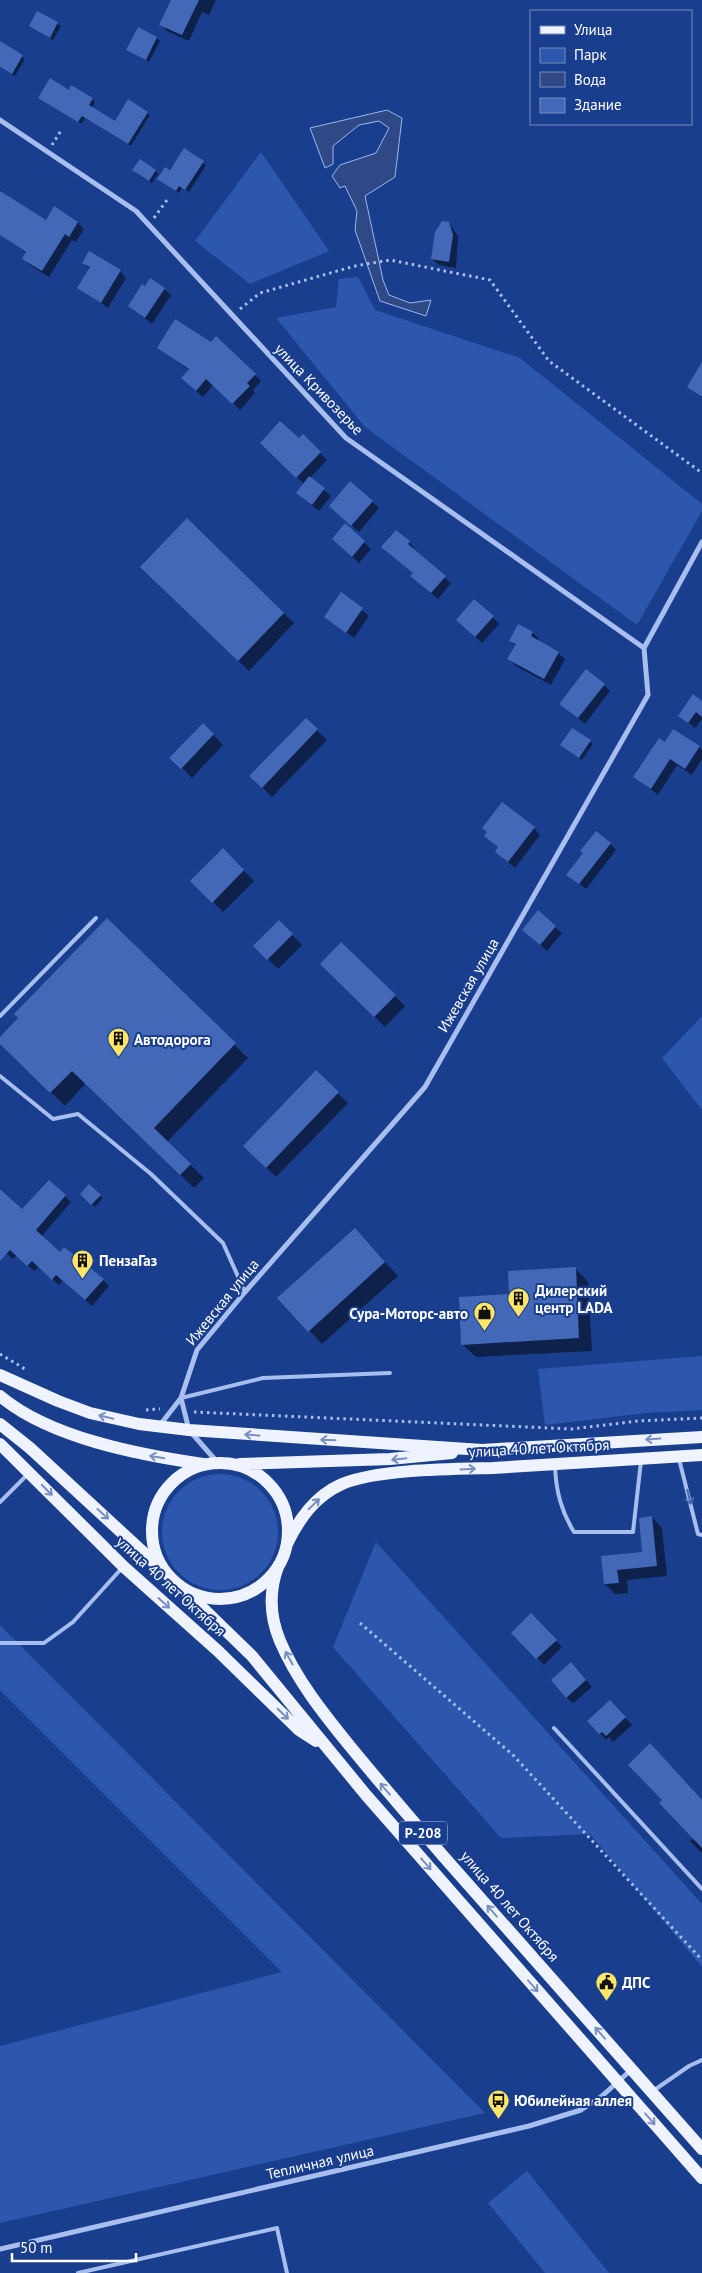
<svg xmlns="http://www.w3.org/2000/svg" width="702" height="2273" viewBox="0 0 702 2273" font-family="'PT Sans',sans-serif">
	<rect width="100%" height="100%" fill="#1a3e8e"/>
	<path fill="#2d57ad" d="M261,152L329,251L250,284L195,241Z
		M358,277L375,310L520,358L702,504V511L637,625L365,427L276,318L336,307L339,279Z
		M702,1016V1110L662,1058Z
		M702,1356V1410L646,1413L545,1425L538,1369Z
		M162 1532a58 58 0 1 1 116 0a58 58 0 1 1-116 0Z
		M376,1542L702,1904V1967L590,1834L501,1838L333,1647Z
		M0,1625L485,2113L0,2223V2046L282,1972L0,1690Z
		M527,2171L609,2273H545L488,2203Z"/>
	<path fill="#2e4985" stroke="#9ab7f0" d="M387,110L402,118L395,177L365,196L383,280L389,295L410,303L431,300L426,316L380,301L355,230L357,211L345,186L340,188L332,176L340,165L376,153L389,128L379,121L359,125L333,146V164L325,168L310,128Z"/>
	<path fill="#0007" d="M172,0H216L209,15L202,12L189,41L167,31L161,24Z
		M37,12L61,26L53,40L30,26Z
		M157,38L160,41L149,62L128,50Z
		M0,42L25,59L15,76L0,67Z
		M69,91L92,99L95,102L92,108L115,122L147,113L150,115L131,146L85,118L82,124L42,100Z
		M184,150L206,165L189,192L182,188L179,193L161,181Z
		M156,171L158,174L152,183L136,173Z
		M0,192L46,221L78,223L84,229L76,242L72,240L49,277L30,265L23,259L26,253L0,234Z
		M443,222L449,223L458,236L456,268L439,265L432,259L438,227Z
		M83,262L120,271L126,278L108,308L79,288L90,269Z
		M146,288L164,289L171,295L152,324L129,306Z
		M216,338L261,381L253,390L255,393L240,410L214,384L203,397L189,385V370L158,348L211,344Z
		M702,378V398L688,387Z
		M303,436L327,460L310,478L331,496L319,511L304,499V484L262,443L299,440Z
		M372,502L379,508L359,532L337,513Z
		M187,520L294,623L249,671L142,567Z
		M346,525L371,549L359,563L340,546Z
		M409,542L415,549L414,550L451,583L438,599L418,582L414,573L390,553Z
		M342,594L369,616L354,638L326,617Z
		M493,617L499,624L482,643L464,626Z
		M533,633L539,639L538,642L558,653L565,659L551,685L516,666L509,659L516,646L511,641Z
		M604,685L610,691L585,724L561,704Z
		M702,702V719L695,728L680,715Z
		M306,720L327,740L272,797L251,776Z
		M203,724L223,745L192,778L171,757Z
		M590,741L593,744L582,760L565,748Z
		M665,744L699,747L702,750V759L692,775L677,765L658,795L635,777Z
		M534,828L540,835L515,868L496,852Z
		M610,843L616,850L586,889L568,875Z
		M223,850L254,881L223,912L192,881Z
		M107,920L248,1058L167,1142L204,1178L194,1188L86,1083L65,1106L0,1043V1039Z
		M279,922L302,945L278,969L255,946Z
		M555,927L562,933L547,951L530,936Z
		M341,944L405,1006L385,1027L322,964Z
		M316,1072L348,1103L276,1177L245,1146Z
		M49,1181L71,1202L41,1237L60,1254L103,1280L109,1286L92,1306L63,1280L59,1285L38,1267L34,1271L17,1255L13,1259L0,1248V1191L23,1211Z
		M89,1186L103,1198L95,1207L82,1194Z
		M368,1243L398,1276L322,1344L279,1298Z
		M575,1268L588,1282L592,1351L476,1357L462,1344L510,1295Z
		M652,1517L662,1528L667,1576L627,1580L628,1593L615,1594L605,1584L603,1557L644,1553Z
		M531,1615L562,1647L544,1665L513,1633Z
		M578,1671L592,1687L573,1703L566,1697Z
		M616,1708L632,1725L613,1742L609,1737L606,1740L589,1721Z
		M664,1800L702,1802V1853L690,1841L694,1838Z"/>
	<path fill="#4368b7" d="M171,0H199L182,35L159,25Z
		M37,11L58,22L50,38L29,26Z
		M138,27L157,37L146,60L126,50Z
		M0,41L23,55L12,74L0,67Z
		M50,78L69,90L71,85L93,98L89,105L115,121L128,99L148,112L128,144L82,116L78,122L38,98Z
		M184,148L204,161L185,190L179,186L176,191L157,179L165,167L170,170Z
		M140,159L156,170L149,181L132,170Z
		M0,191L46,220L54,206L78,222L69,237L65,234L42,271L22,259L26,252L0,235Z
		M442,221L449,222L453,235L449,262L431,259L435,232Z
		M89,251L121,270L101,303L77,288L90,267L82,263Z
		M150,278L165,288L145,318L128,306L142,284L145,286Z
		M175,319L211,342L216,336L256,374L247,383L250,386L232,404L206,379L196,391L181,378L189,369L157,348Z
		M702,362V397L687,387Z
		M280,421L299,438L303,434L321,452L296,478L260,443Z
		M309,476L325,488L312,505L296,493Z
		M350,481L373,501L351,526L329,506Z
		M187,518L284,613L238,661L140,567Z
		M345,523L365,541L352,557L332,539Z
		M396,530L410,541L408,544L446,576L431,593L410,576L413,573L381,547Z
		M341,592L363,608L346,633L324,617Z
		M474,599L494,616L475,637L456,620Z
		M518,624L533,632L531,636L559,652L544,679L507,659L516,644L509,641Z
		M586,669L605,684L578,718L559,704Z
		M693,694L702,701V717L696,712L688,723L678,716Z
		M306,718L318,729L262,788L249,776Z
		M203,723L214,734L181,769L169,758Z
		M572,728L591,740L579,758L560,745Z
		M673,729L700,746L685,769L670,759L651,789L633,777L659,738L665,742Z
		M502,802L535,827L508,862L495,852L498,847L484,836L487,832L482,828Z
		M596,831L611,843L579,884L566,875L583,853L580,851Z
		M223,848L244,870L212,903L190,881Z
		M538,910L556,926L540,945L522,930Z
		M107,918L236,1043L154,1128L191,1164L180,1175L72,1071L50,1093L0,1044V1037L18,1018L14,1014Z
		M279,920L293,934L267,960L253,946Z
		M341,942L396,995L374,1017L320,964Z
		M316,1070L339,1092L266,1168L243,1146Z
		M49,1180L66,1195L36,1230L60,1252L64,1247L104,1279L85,1300L56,1275L52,1280L32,1261L27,1266L10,1250L0,1261V1189L22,1209Z
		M89,1184L101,1195L91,1205L80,1194Z
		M355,1228L385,1262L308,1332L277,1298Z
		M576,1267L579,1338L461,1345L459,1297L509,1294L508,1271Z
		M652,1516L657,1566L617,1570L619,1583L604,1584L601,1556L642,1552L639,1518Z
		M531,1613L557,1640L536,1659L511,1633Z
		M571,1662L586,1680L566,1698L551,1680Z
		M610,1700L626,1717L606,1736L602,1732L599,1734L587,1721Z
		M650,1743L702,1800V1848L659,1803L662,1800L628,1765Z"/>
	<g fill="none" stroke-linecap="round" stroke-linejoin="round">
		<path stroke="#a7beee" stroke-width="3" stroke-dasharray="2.5 4" stroke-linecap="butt" d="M52,145L62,129
			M154,218L167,200
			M240,309L260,293L355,266L390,260L490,280L549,361L702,473
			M0,1354L25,1369
			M146,1410L160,1409
			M194,1412L572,1429L638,1421L702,1418
			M360,1623L513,1755L702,1960"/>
		<path stroke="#a7beee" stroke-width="4" d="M0,1016L96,918
			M0,1076L53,1119L78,1114L151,1174L223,1243L245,1292
			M181,1398L263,1378L390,1373
			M679,1459L698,1534L702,1535
			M555,1466C556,1491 561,1511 574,1532H633L641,1461
			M0,1502L27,1475
			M0,1643H44L73,1622L122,1568
			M554,1728L702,1889
			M653,2091L689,2066L702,2060
			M78,2273L277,2228L287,2273"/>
		<path stroke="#a7beee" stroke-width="5" d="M0,120L136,211L346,438L644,648
			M181,1398L189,1430L218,1463
			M160,1425L181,1398L197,1350L245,1292L425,1087L648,695L644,648L702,542
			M0,2249L529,2126L581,2110L602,2096L631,2070"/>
		<path stroke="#eef3ff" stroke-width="12" d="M0,1375L58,1401L90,1413L139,1424L189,1430L482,1450L702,1437
			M0,1396C50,1438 140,1455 203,1464
			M0,1424L30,1448L158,1566
			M0,1444L124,1567L218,1651L299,1730L316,1741
			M152 1531a68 68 0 1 1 136 0a68 68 0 1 1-136 0Z
			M240,1464L390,1459L452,1453
			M287,1544C299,1519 315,1496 342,1484C378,1469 453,1469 493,1468C563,1464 632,1459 702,1455
			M278,1567C269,1591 270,1617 280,1641C296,1679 323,1713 349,1745C380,1783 412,1820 444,1857C530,1954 616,2052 702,2149
			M182,1588L252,1656L366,1795L702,2178"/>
	</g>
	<defs><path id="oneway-shaft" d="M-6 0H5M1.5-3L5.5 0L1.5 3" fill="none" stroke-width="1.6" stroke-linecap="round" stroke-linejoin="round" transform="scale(1.25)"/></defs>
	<g stroke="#798fc1">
		<use href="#oneway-shaft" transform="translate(106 1417) rotate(-167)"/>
		<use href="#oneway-shaft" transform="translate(252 1435) rotate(-176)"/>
		<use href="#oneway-shaft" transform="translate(653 1439) rotate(176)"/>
		<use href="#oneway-shaft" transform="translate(328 1440) rotate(-178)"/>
		<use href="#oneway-shaft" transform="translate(157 1457) rotate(-170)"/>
		<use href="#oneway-shaft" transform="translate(399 1459) rotate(174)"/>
		<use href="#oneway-shaft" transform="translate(468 1469) rotate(-3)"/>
		<use href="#oneway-shaft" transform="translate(47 1490) rotate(45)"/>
		<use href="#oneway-shaft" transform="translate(314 1504) rotate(-44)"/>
		<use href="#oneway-shaft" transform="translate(103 1514) rotate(42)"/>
		<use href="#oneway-shaft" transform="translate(164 1603) rotate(42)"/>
		<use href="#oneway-shaft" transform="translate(289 1658) rotate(-119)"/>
		<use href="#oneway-shaft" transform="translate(283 1714) rotate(44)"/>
		<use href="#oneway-shaft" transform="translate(385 1789) rotate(-131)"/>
		<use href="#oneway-shaft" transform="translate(426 1864) rotate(49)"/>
		<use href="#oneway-shaft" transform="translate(492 1911) rotate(-131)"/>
		<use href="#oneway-shaft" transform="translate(533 1986) rotate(49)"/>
		<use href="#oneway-shaft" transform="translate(600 2033) rotate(-131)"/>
		<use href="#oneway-shaft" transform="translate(650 2119) rotate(49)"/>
	</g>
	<use stroke="#4b6bb0" href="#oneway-shaft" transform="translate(689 1497) rotate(77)"/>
	<defs>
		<symbol id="building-pin" viewBox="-11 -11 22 30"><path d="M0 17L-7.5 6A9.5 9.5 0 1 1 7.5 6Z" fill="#ffe664" stroke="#1a3e8e"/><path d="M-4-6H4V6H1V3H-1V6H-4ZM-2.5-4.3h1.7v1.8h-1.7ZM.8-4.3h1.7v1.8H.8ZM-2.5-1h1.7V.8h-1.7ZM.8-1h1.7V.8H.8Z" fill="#111"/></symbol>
		<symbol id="shop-pin" viewBox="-11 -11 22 30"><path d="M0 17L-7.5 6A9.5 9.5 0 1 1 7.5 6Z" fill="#ffe664" stroke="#1a3e8e"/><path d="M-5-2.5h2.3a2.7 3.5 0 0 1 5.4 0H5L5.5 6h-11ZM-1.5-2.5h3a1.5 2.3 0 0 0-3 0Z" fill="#111"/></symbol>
		<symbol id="civic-pin" viewBox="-11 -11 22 30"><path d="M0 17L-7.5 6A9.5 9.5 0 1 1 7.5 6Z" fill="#ffe664" stroke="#1a3e8e"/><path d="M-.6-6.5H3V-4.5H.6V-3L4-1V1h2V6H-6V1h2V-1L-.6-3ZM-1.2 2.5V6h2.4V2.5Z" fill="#111"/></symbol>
		<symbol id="bus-pin" viewBox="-11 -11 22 30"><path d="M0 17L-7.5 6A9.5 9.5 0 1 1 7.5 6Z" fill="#ffe664" stroke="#1a3e8e"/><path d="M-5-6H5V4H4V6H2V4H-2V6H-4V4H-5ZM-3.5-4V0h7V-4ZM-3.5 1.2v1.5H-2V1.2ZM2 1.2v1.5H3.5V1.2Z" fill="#111"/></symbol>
	</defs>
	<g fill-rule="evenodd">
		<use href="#building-pin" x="106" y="1026" width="25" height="34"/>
		<use href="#building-pin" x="70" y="1248" width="25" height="34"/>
		<use href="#building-pin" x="506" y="1286" width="25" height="34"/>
		<use href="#shop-pin" x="472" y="1300" width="25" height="34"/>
		<use href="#civic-pin" x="594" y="1970" width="25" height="34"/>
		<use href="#bus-pin" x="486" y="2088" width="25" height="34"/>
	</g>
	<g text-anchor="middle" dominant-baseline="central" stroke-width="4" stroke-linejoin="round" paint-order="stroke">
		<rect fill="#1a3e8e" stroke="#bac5dd" stroke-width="1" x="399" y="1821.5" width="48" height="23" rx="4"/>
		<g font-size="14" font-weight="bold" fill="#fff">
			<text x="423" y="1833">Р-208</text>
		</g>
		<g font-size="15" fill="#fff" stroke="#1a3e8e">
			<text transform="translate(319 389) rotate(46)">улица Кривозерье</text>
			<text transform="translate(468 985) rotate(-60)">Ижевская улица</text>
			<text transform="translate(222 1302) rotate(-51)">Ижевская улица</text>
			<text transform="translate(539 1448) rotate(-3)">улица 40 лет Октября</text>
			<text transform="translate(171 1586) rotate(42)">улица 40 лет Октября</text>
			<text transform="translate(510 1906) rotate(49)">улица 40 лет Октября</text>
			<text transform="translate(320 2162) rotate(-13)">Тепличная улица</text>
		</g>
		<g font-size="15" font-weight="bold" fill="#fff" stroke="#1a3e8e" text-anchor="start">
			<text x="134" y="1039">Автодорога</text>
			<text x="99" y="1260">ПензаГаз</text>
			<text x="535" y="1290">Дилерский<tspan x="535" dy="17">центр LADA</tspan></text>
			<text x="468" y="1313" text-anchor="end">Сура-Моторс-авто</text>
			<text x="622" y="1982">ДПС</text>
			<text x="514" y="2100">Юбилейная аллея</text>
		</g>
	</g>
	<rect x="530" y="10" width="162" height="115" fill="#1a3e8e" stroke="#768bbb"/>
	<rect x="540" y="26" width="25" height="8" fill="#eef3ff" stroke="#768bbb"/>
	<text x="574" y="35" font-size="15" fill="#ffffff">Улица</text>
	<rect x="540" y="48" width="25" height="15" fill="#2d57ad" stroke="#768bbb"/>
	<text x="574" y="60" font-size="15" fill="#ffffff">Парк</text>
	<rect x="540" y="72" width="25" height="15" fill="#2e4985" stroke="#768bbb"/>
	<text x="574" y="85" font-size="15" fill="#ffffff">Вода</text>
	<rect x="540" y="98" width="25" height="15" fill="#4368b7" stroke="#768bbb"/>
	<text x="574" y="110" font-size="15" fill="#ffffff">Здание</text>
	<path d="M12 2253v8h124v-8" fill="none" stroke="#ffffff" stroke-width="2.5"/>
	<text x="20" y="2253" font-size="15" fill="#ffffff" stroke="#1a3e8e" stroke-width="4" paint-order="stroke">50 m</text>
</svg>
